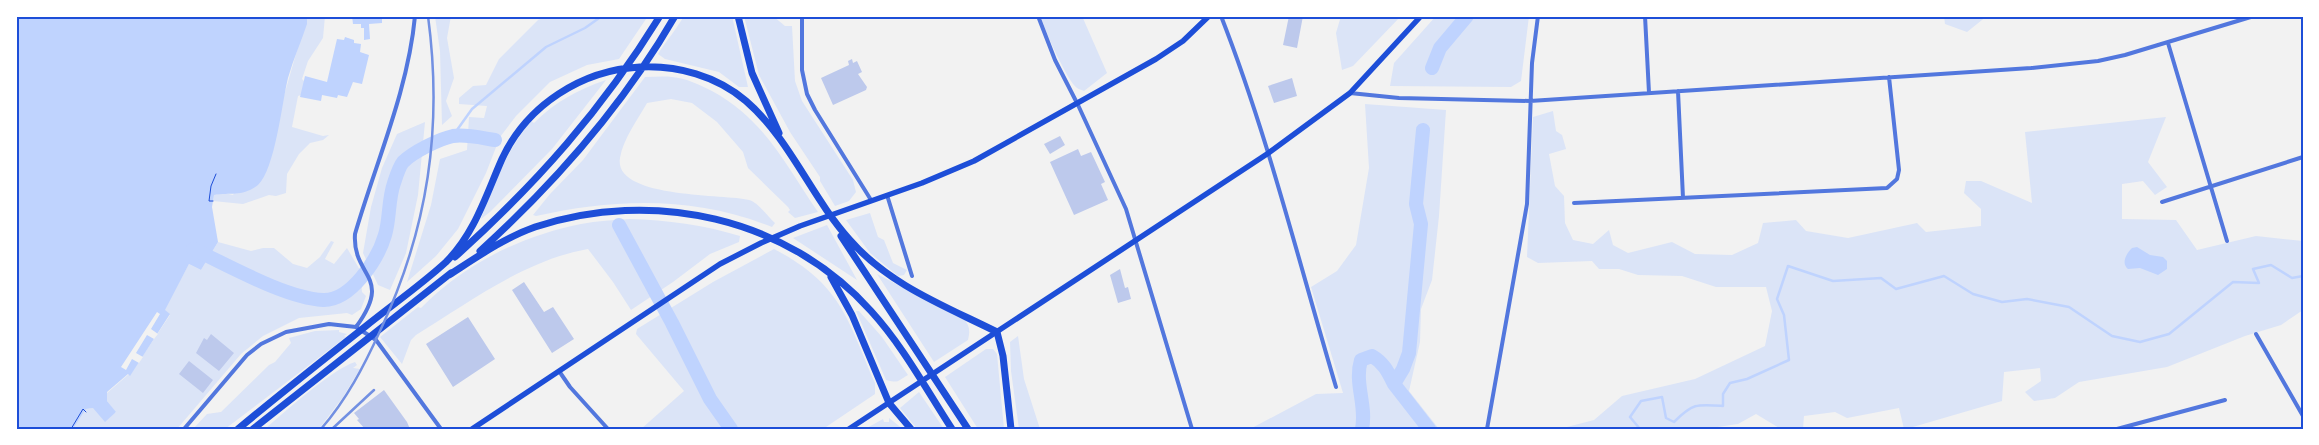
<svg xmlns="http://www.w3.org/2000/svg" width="2319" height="445" viewBox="0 0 2319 445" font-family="Arial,sans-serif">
	<rect width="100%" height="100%" fill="#f2f2f2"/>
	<path fill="#dbe4f7" d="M307,16H325L323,38L308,61L302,79L305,82L304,94L298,96L292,127L323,136L329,135L323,140L310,143L299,154L287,174L286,193L276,196L269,195L243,204L213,201L214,195L224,193L233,195L283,99Z
		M435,16H451L447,38L454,78L446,101L452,116L442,125L440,51Z
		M548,16H648L619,59L587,65L550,82L516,116L500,137L486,173L458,229L436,256L407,282L431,205L440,159L467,150L469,117L484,118L487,106L459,104V98L473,86L486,85L499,59L538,20Z
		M684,16H732L748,87H739L719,72L665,59L658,54C666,41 676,30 684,16Z
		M744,16H773L785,26H792L795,81L802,101L853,180L856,192L849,201L835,206L820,181V177L790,132L759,75Z
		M1041,16H1082L1107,73L1084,91C1082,90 1078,89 1077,88C1068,82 1043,28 1041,16Z
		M1341,16H1401L1353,66L1342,70L1336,33Z
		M1436,16H1529L1521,81L1511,87L1390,86L1394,63Z
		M1944,16H1987L1967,32L1945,24Z
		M645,77C654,77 663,76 672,77C686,78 700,85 712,91C765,120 785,164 818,212L795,218L788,212L790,210L788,207L748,168L743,152L717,122L692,103L671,99L647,103C638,119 623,139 620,158C613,199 725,194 749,200C758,202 768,217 775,223L772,227C695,196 616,198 536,216L533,215L550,194L583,160Z
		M606,80L552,149L490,212L481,219C493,184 508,149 531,121L534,123C555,102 577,90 606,80Z
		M1365,104L1446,110L1439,216L1432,280L1421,309L1420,342L1409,391L1439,429H1250L1316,394L1343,393L1311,287L1337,271L1356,245L1369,168Z
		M1553,111L1556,131L1562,135L1566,149L1549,154L1555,186L1564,196L1565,223L1573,240L1593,244L1609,230L1613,245L1628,253L1672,242L1695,254L1732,255L1758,243L1763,223L1796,220L1806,231L1848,238L1917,223L1926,232L1981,226V209L1964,193L1966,181H1981L2032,203L2025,132L2166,117L2148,162L2167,187L2155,195L2143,181L2122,184V219L2176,220L2197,250L2256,236L2303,241V310L2281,325L2245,336L2167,367L2079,382L2055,398L2034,401L2025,392L2041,381L2040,368L2004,372L2002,401L1906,429H1904L1899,408L1847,418L1835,412L1804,416L1803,429H1781L1756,414L1738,424L1704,429H1566L1567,427L1594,420L1622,396L1695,379L1765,346L1772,311L1766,287H1716L1682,276L1638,275L1619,269H1599L1592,261L1538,263L1527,257L1533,117Z
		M425,122L418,195L406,253L390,290L378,285L363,253L371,207L382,168L397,134Z
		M870,213L878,237L884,240L893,263L907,270L904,275L898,276L870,253L846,220Z
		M630,219C667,220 704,225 740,236L739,242L710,254L673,282L631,310L613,282L588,249C525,260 470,302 416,335L411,340L402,364L380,337L418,307L421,308C464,264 521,236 581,224C597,221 614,220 630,219Z
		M827,225L857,280L793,238Z
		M331,241L334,242L325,259L334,264L347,248L360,270L362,292L366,296L361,309L352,315L347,313L299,318L263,336L241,354L177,429H73L86,409L93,408L116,413L107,401V393L129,374L130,375L170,315L164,310L189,264L201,270L218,242L251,251L263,248H274L293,264L307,268L320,257Z
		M774,249C841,284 847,318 875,383V394L823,429H641L684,391L636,334L637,329L713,282Z
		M877,274L964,319C970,326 970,331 968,340L934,362Z
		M856,311H859L882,337L908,375C896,382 899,383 886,380Z
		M339,330V332L347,334L344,336L346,337L225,429H193L207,414L221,412L269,365L275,362L291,343L289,338L315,331Z
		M1018,336L1024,379L1040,429H1019L1011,371L1010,342Z
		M986,349H993L997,354L1004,429H978L945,377Z
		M355,362L357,365L353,368L360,369L343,397L319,429H265C286,411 331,370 355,362Z
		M919,392L944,429H917L900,408Z
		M889,418L903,429H865L883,419L884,422H889Z"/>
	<path fill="#bfd3fe" d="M16,16H307V24C301,42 293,60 288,78C282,102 275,170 258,185C242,197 231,192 214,195L212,207L218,242L201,270L189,264L165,310L170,314L130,376L128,374L107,392V401L116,412L105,422L93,408L86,409L73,429H16Z
		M352,16H382V23L369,24L370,39L364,40V28H361V24H353Z
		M345,37L354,40V43L361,44L360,52L369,55L362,84L353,82L347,97L338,95L337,98L322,95L321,101L300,97L305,76L327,82L337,39L344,40Z
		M2137,247L2150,255L2163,257L2167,261V269L2158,275L2140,268L2128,269C2121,263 2126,254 2132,248Z"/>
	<path fill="#f2f2f2" d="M157,312L160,314L151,329L158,334L154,339L147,335L136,353L143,357L139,363L132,359L126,370L121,367Z"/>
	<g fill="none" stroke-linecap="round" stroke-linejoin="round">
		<path stroke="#bfd3fe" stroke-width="2.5" d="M452,137L472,109L546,47L585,28L602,16
			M1640,429L1630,417L1641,401L1662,397L1666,418L1674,422C1693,403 1697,404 1723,406V394L1730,383L1747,379L1789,360L1784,315L1777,299L1788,266L1833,281L1881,278L1896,289L1944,276L1973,294L2002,302L2027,299L2069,307L2112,336L2140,342L2169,334L2233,282L2259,283L2253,269L2271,265L2292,278L2303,276"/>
		<path stroke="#bfd3fe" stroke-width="14" d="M1432,68L1440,48L1467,16
			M619,225L672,323L710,399L731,429
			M193,249C228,265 285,298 323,300C351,301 378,259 385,235C390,219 388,200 394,183C396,177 399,167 403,162C413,152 439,139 453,136C466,134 482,138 495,140
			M1394,384L1429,429
			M1362,429C1367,405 1354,384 1361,360L1372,356C1384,363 1388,372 1394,384L1403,369L1409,353L1421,224L1416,204L1423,130"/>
	</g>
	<path fill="#bdc9ec" d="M1289,16H1303L1297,48L1283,45Z
		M852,59L853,63L857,61L862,72L858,74L867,87L866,90L833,105L821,78L849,65L848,61Z
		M1292,78L1297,96L1274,103L1268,86Z
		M1060,136L1065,145L1050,154L1044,144Z
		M1078,149L1081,156L1091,152L1105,182L1101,184L1108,200L1074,215L1050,162Z
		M1120,269L1125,288L1128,287L1131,299L1118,303L1110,275Z
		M524,282L544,312L553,307L574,339L552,353L512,290Z
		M468,317L495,359L453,387L426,344Z
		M211,334L234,353L219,371L196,353L204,338L207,340Z
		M189,361L213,380L203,393L179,374Z
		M384,390L407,422L410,429H365L357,420L359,419L354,413Z"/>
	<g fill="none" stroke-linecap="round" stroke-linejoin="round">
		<path stroke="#1d4ed8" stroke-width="1" d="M213,201H209L211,186L216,174
			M71,429L83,409L86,412"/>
		<path stroke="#5277de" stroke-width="4" d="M802,16V70L807,94L815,110L871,200
			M1038,16L1055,60L1078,105L1126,209L1192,429
			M1221,16C1268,136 1299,263 1336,387
			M1645,16L1649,93
			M2168,43L2227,241
			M1678,91L1683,198
			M1350,93L1399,98L1530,101L2031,68L2098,61L2125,55L2254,16
			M887,195L912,276
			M2162,202L2303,157
			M1574,203L1887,188L1897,179L1899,170L1889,77
			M356,327C394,275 352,278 355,234C376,162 408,91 415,16
			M2256,334L2303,416
			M559,371L570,387L608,429
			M184,429L247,355L261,344L286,332L329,324L356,327L376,340L441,429
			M1487,429L1527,204L1532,63L1538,16
			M2117,429L2225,400"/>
		<path stroke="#1d4ed8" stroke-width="5.5" d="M472,429L720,264L761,243L800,226L922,183L974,161L1156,59L1183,41L1209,16
			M849,429L1267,154L1350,93L1421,16"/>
		<path stroke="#1d4ed8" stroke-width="7" d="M738,16L752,73L779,133
			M841,236L968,429
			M480,251C556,182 623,106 675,16
			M455,257C537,183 602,110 660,16
			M449,275C477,257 504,238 535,227C652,188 787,217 871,311C903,346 926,389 952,429
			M831,277L852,315L889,403L911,429
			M238,429C280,394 323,360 366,326C392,305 421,285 446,262C475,233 486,195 502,159C527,105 582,70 640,67C677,65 717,76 746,101C790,139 811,197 850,240C889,285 945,306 997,332L1003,356L1011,429
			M253,429L451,273"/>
		<path stroke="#7290e2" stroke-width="2.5" d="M321,429C347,399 364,366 380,331C428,229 443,128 428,16
			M332,429L374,390"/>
	</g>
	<rect width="2319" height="445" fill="none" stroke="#ffffff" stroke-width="35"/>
	<rect x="18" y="18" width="2284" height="410" fill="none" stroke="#1d4ed8" stroke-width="2"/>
</svg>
